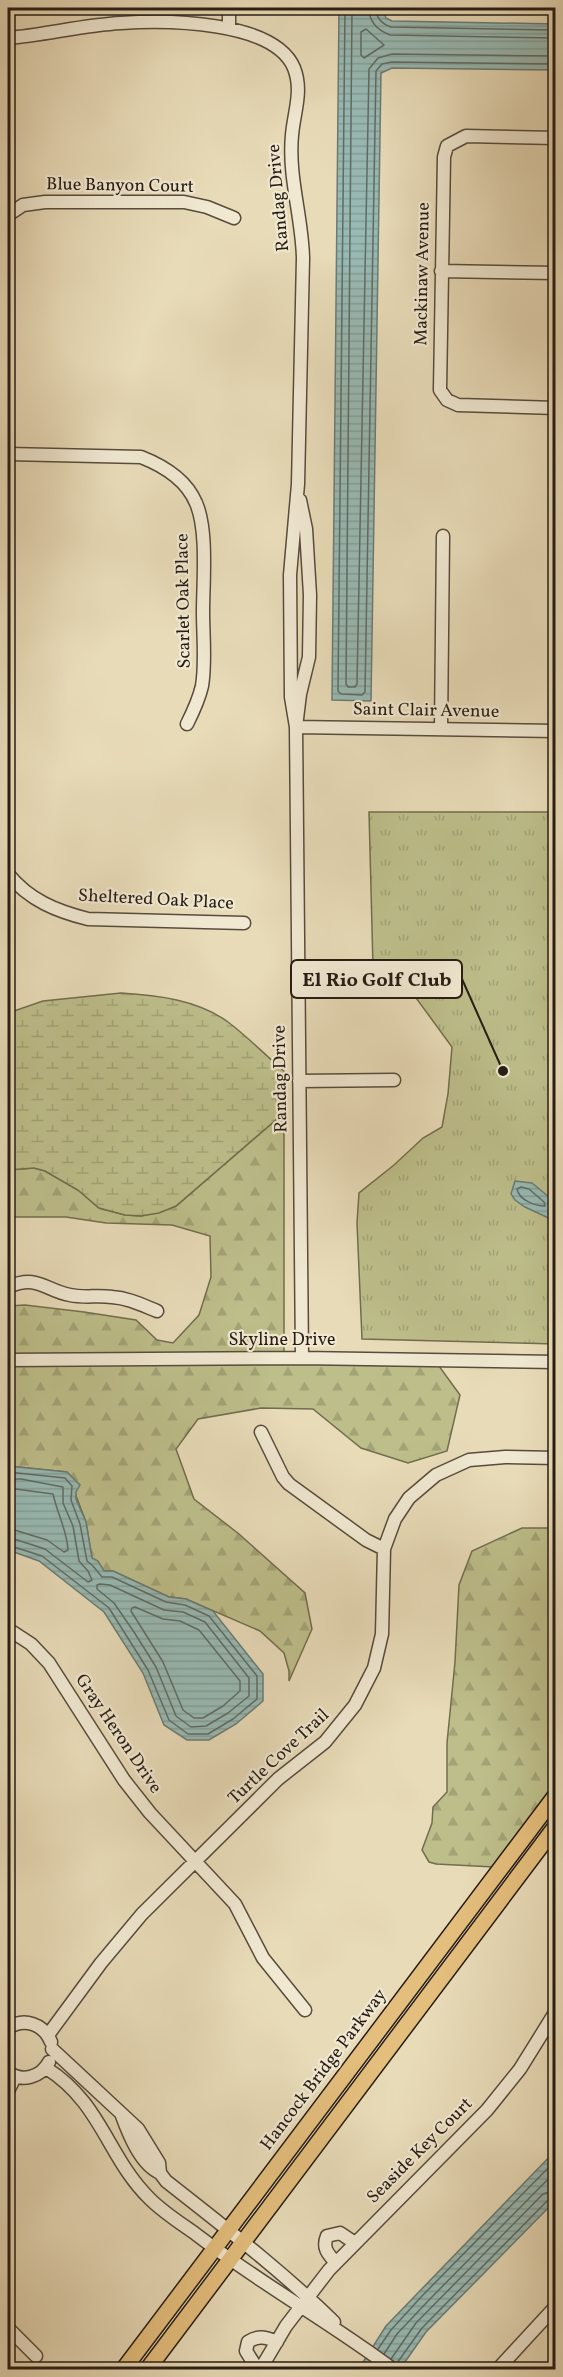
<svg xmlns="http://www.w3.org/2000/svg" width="563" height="2377" viewBox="0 0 563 2377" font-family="Vollkorn,serif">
	<defs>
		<pattern id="grass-tufts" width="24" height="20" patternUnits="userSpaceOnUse" patternTransform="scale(1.5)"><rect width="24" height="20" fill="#bdbe8a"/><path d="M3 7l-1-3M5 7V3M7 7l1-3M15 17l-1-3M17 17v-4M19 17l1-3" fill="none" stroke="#a2a376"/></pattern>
		<pattern id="forest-firs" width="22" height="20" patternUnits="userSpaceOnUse" patternTransform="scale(1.5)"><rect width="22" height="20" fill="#bdbe8a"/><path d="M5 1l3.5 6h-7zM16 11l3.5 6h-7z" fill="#a2a376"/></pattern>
		<pattern id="wetland-marsh" width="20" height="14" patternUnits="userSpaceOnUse" patternTransform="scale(1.5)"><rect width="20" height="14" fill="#bdbe8a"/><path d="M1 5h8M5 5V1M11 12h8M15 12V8" fill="none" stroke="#a2a376"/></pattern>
		<pattern id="water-rules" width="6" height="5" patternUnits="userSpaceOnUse" patternTransform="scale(1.5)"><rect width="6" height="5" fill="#98bab4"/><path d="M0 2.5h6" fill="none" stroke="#839f9a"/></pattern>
	</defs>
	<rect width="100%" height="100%" fill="#e8dbb8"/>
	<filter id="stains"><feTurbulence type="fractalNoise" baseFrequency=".00333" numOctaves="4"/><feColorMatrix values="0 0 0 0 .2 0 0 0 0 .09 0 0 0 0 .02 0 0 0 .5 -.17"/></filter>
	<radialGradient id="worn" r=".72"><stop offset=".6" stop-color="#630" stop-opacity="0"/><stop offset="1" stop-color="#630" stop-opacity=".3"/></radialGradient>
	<path fill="url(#grass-tufts)" stroke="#726d4f" stroke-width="1.5" d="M369,812H555V1344L362,1339L357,1223L359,1193L394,1165L423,1138L442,1127L448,1094L452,1047L411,991L373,967Z"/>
	<path fill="url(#forest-firs)" stroke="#726d4f" stroke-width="1.5" d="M284,1113V1352L8,1354V1306L25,1305L84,1312L136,1320L157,1340L173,1343L199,1315L211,1277L210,1236L172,1225L106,1223L66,1217H8V1170L34,1168L45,1171L78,1190L99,1208L125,1215L141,1216L176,1206Z
		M302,1364L439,1366L460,1395L447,1451L408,1463L361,1448L313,1409L261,1408L198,1419L176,1449L194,1499L239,1534L305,1593L312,1629L289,1681V1671L284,1653L260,1631L186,1599L169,1597L113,1571H104L92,1558L86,1522L67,1472L8,1466V1366Z
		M522,1528H555V1785L494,1867L436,1864L429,1862L422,1850L432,1823L433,1807L447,1792V1743L455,1662L459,1585L472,1551Z"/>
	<path fill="url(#wetland-marsh)" stroke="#726d4f" stroke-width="1.5" d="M121,993C157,995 198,1000 228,1022C248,1037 265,1055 284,1071V1113L176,1206L159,1213L141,1216L125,1215L99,1208L78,1190L45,1171L34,1168L8,1170V1013L43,1001Z"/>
	<path fill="url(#water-rules)" stroke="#6b7b74" stroke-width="1.5" d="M339,8H382L386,18L392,21L556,24L555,70L392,68L381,73L371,701L332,700Z
		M515,1181L532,1183L555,1202V1221L525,1207L515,1200L511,1194Z
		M8,1466L67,1472L80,1485L76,1492V1499L86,1522L92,1558L98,1561L104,1571H113L169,1597L186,1599L213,1611L263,1674V1701L236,1724L209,1740H187L164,1725L143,1673L104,1612L39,1561L8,1550Z
		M555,2151V2201L426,2332L400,2369L358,2370L386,2326Z"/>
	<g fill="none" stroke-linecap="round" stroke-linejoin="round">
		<path stroke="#606b64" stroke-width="1.5" d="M345,8L338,691L341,694L362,695L365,692L376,71L382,64L392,62L556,64
			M352,8L346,684L348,687H355L357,684L369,69L378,58L392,54L556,56
			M369,8C369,22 377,30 390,35L556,38
			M376,8C376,18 382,24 391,27L556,30
			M366,29L384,45L364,58L361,55V32Z
			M521,1187L529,1189L544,1202L545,1206C535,1206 519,1200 517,1189Z
			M8,1472L65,1478L72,1486L71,1500L80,1524L87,1561L93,1566L102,1577H112L166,1602L185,1605L209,1616L257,1676V1699L233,1719L208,1734H188L169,1720L148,1670L109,1608L42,1556L8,1545
			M8,1479H21L63,1487V1503L73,1526L79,1561L88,1571L92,1580L88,1582L45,1549L8,1537
			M8,1488L53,1494C57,1513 67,1530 68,1550L64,1552L47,1540L8,1528
			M100,1584L110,1585L164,1610L183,1612L205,1622L249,1678V1696L228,1713L206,1726L191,1727L176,1716L156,1667L134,1632L114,1603L97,1589V1585Z
			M135,1607L163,1619L180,1621L199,1630L240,1681V1691L223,1706L203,1718H194L183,1710L163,1662L131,1611L132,1608Z
			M378,2349L391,2330L422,2296L556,2160
			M384,2354L397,2334L428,2301L556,2171
			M391,2359L416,2323L543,2194L556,2190
			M397,2363L422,2328L549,2199L556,2197"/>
		<defs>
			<path id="minor" d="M229,28V8
				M8,38C45,35 83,25 121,23C164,20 274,20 294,68C303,91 294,112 292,135C288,177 302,216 303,258L298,484L290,575L291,697L296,727
				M556,138L466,136L447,146L444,157L440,390L447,400L458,405L556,408
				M8,215L23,205L45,202H184L207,207L234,218
				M441,271L556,273
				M8,454L141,457C164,466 186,479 196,503C208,530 203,582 203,612C203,636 206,662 202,686C199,699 193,712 187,724
				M300,500L306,529L310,595L309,657L300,694L296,727L302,1358
				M296,727L556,731
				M441,729L443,536
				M8,874C29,900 56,911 88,919L244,923
				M299,1081L394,1080
				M8,1287C38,1274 44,1290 70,1295C84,1298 98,1295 112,1297C128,1298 142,1305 157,1311
				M8,1360L302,1358L556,1362
				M261,1432L283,1477L289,1484L366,1540L384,1549
				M8,1629L31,1644L49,1663L124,1780L150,1813L235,1904L263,1958L305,2010
				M8,2028C24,2017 44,2024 51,2042
				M48,2035L101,1963L142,1914L278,1779L325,1742L355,1705L374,1668L382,1634L384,1549L395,1519L409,1498L436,1475L469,1460L505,1457L556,1458
				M52,2049L138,2129L159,2163L160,2173L166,2181C223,2226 282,2271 334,2322
				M46,2068C102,2103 107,2157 150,2199C164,2213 182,2224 197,2235C261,2284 330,2322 394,2370
				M8,2072C22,2083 41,2077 49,2062
				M8,2091L15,2077
				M122,2116C129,2135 141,2165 160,2173
				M336,2263C328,2254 322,2248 327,2236L340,2233L355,2243
				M8,2328L36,2356
				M258,2370L246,2351L248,2342C258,2335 266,2337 277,2342
				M260,2370L286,2326L329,2270L487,2110L520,2069L556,2011
				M497,2370L556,2306"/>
			<path id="major" d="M123,2370L556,1795
				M147,2370L556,1826"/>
		</defs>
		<use href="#minor" stroke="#574c3d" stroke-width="15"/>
		<use href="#major" stroke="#271c14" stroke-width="18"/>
		<use href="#minor" stroke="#f0e8d1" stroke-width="12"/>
		<use href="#major" stroke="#e4be7c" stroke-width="15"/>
	</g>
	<g text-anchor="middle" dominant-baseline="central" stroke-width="4.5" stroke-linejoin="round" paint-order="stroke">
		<g font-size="18" fill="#271c14" stroke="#f0e8d1">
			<text transform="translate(120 186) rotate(1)">Blue Banyon Court</text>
			<text transform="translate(279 198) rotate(-95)">Randag Drive</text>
			<text transform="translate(423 274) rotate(-89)">Mackinaw Avenue</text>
			<text transform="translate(184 601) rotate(-91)">Scarlet Oak Place</text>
			<text transform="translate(426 711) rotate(1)">Saint Clair Avenue</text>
			<text transform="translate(156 900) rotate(3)">Sheltered Oak Place</text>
			<text transform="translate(281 1079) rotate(-91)">Randag Drive</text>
			<text x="282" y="1340">Skyline Drive</text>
			<text transform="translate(118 1734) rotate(56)">Gray Heron Drive</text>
			<text transform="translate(279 1757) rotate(-43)">Turtle Cove Trail</text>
			<text transform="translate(324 2070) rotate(-53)">Hancock Bridge Parkway</text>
			<text transform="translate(420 2151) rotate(-45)">Seaside Key Court</text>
		</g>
	</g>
	<path fill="none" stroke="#271c14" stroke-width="2" d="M503 1071L462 979"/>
	<circle fill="#271c14" stroke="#f0e8d1" stroke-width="2" cx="503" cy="1071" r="6"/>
	<rect fill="#f0e8d1" stroke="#271c14" stroke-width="2" x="291" y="960" width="171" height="38" rx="6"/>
	<g font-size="20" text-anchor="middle" font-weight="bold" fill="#271c14">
		<text x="377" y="986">El Rio Golf Club</text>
	</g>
	<rect width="563" height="2377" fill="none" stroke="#e8dbb8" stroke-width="30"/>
	<rect x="9" y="9" width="545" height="2359" fill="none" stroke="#271c14" stroke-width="3"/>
	<rect x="15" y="15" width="533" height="2347" fill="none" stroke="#271c14" stroke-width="1.5"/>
	<rect width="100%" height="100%" filter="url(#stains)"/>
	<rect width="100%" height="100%" fill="url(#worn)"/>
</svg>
